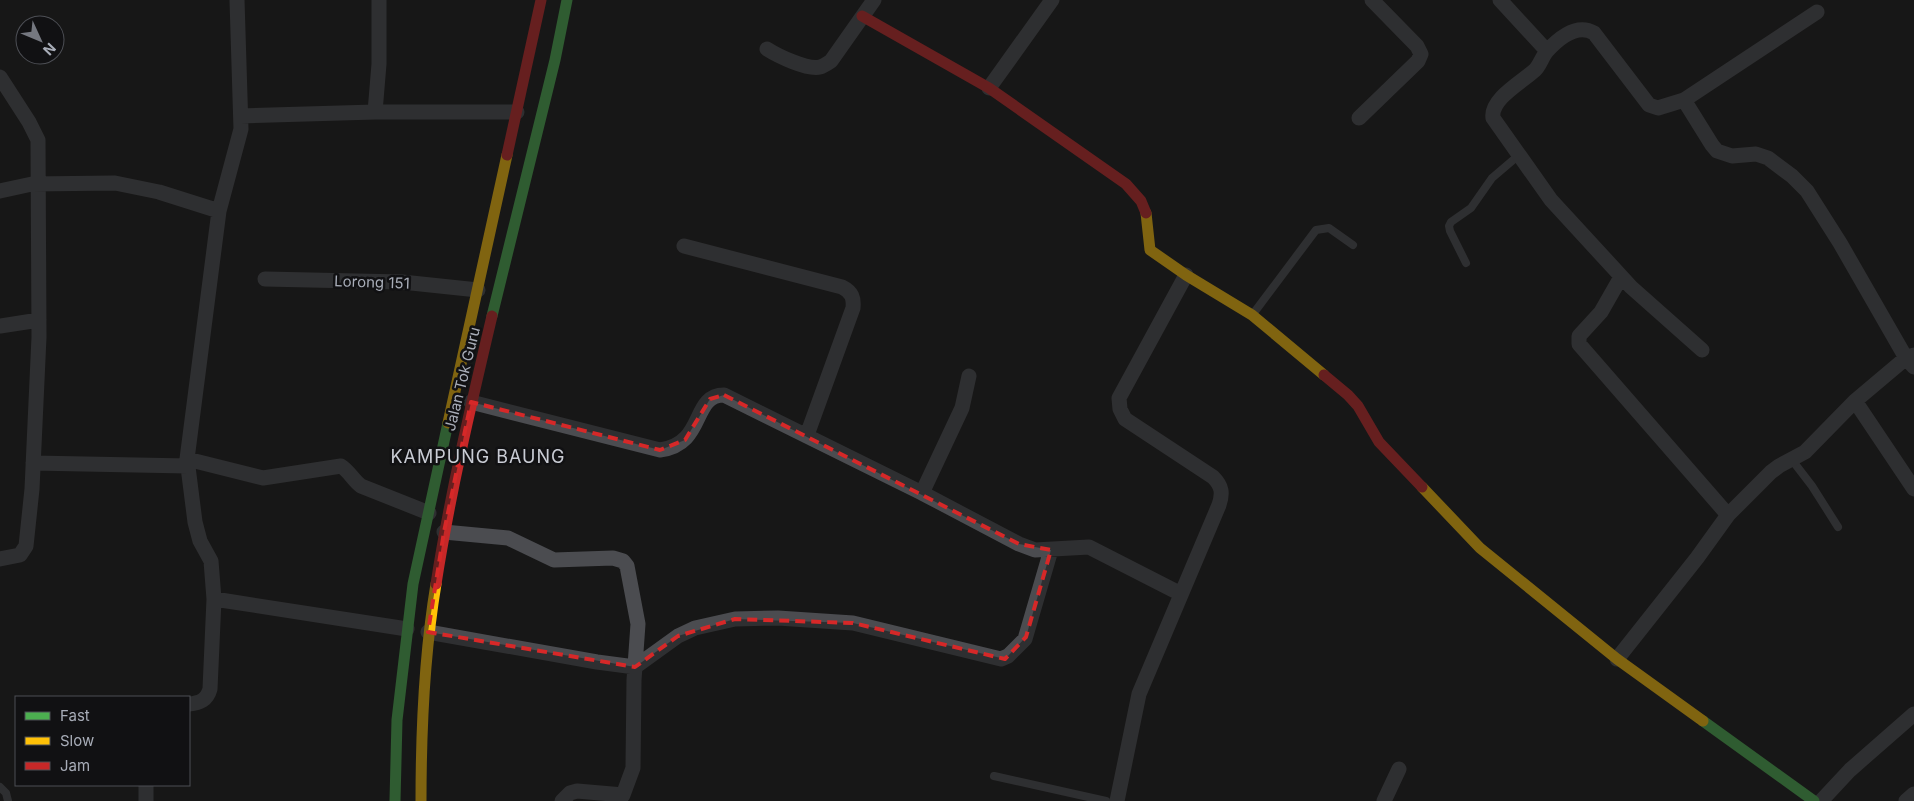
<svg xmlns="http://www.w3.org/2000/svg" width="1914" height="801" viewBox="0 0 1914 801" font-family="Inter,sans-serif">
	<rect width="100%" height="100%" fill="#171717"/>
	<g fill="none" stroke-linecap="round" stroke-linejoin="round">
		<path stroke="#4b4c50" stroke-width="8" d="M1466,263L1450,231L1449,226L1451,222L1471,208L1492,178L1519,155
			M1253,314L1316,230L1329,228L1353,245
			M1792,460L1812,486L1838,527
			M994,776L1106,801
			M0,787L6,793L8,801"/>
		<path stroke="#4b4c50" stroke-width="15" d="M379,0V64L375,112H517
			M1500,0L1547,51
			M767,49C778,56 807,70 820,67C824,66 828,63 831,61L874,0
			M0,77L29,122L38,140L39,337L32,489L26,546L20,555L0,559
			M989,88L1052,0
			M1684,100L1817,12
			M241,116L375,112
			M1359,118L1418,61L1421,54L1417,46L1372,0
			M0,191L32,184L115,183L159,192L219,211
			M684,246L842,287C852,292 854,298 853,308L807,435
			M1621,277L1601,312L1579,336V344L1728,515
			M265,279L402,282L478,290
			M0,326L39,320
			M1702,350L1631,287L1551,200L1493,118C1490,99 1522,82 1535,70C1540,65 1542,57 1547,51C1559,38 1577,23 1594,33L1649,105L1658,108L1684,100L1712,145L1717,151L1732,156L1756,154L1768,158L1792,176L1807,191L1840,243L1906,358L1914,367
			M1855,401L1914,489
			M471,402L660,450C706,444 691,395 724,395L922,493L1019,544L1035,550L1089,547L1181,594
			M187,459L263,478L341,466C349,471 353,480 361,486L429,513
			M33,463L188,466
			M922,493L962,408L969,376
			M444,532L508,538L554,560L613,558L623,561L627,566L638,624L634,680L633,768L623,795L577,791L570,793L562,801
			M214,599L211,561L200,541L195,522L187,459L219,211L241,129L237,0
			M428,632L597,662L635,667L678,636L695,628L735,619L778,618L853,623L1001,659L1008,656L1025,639L1051,550
			M1617,659L1697,558L1728,515L1771,472L1779,466L1805,452L1855,401L1906,358L1914,355
			M189,704C200,703 207,700 210,689L214,599L407,629
			M146,801V785
			M1117,801L1139,694L1219,505C1223,493 1222,486 1213,477L1125,419L1120,409L1119,398L1186,275
			M1384,801L1399,769
			M1821,801L1850,770L1914,714
			M1906,801L1914,794"/>
		<path stroke="#4caf50" stroke-width="11" d="M492,316L555,60L567,0
			M1703,721L1814,801
			M395,801L397,720L413,584L448,423"/>
		<path stroke="#ffc107" stroke-width="11" d="M1146,213L1150,250L1186,275L1252,315L1324,375
			M448,423L507,155
			M1422,487L1480,548L1617,659L1703,721
			M421,801C421,729 424,656 436,584"/>
		<path stroke="#c62828" stroke-width="11" d="M862,16L989,88L1126,184L1141,201L1146,213
			M507,155L541,0
			M1324,375L1348,395L1358,406L1379,442L1422,487
			M436,584C450,494 471,405 492,316"/>
	</g>
	<path d="M0 0H1914V801H0ZM724,395L1019,544L1051,550L1026,637L1005,659L853,623L735,619L678,636L635,667L428,632L444,532L471,402L660,450L685,440L710,399Z" fill="#171717" fill-opacity=".55" fill-rule="evenodd"/>
	<path fill="none" stroke="#d62828" stroke-width="4" stroke-dasharray="10 6" stroke-linejoin="round" d="M724,395L1019,544L1051,550L1026,637L1005,659L853,623L735,619L678,636L635,667L428,632L444,532L471,402L660,450L685,440L710,399Z"/>
	<g text-anchor="middle" dominant-baseline="central" stroke-width="5" stroke-linejoin="round" paint-order="stroke">
		<g font-size="15" fill="#a8adb8" stroke="#111113">
			<text transform="translate(372 282) rotate(2)">Lorong 151</text>
			<text transform="translate(462 379) rotate(-76)">Jalan Tok Guru</text>
		</g>
		<g font-size="18" letter-spacing="1" fill="#c9ccd4" stroke="#111113">
			<text x="478" y="456">KAMPUNG BAUNG</text>
		</g>
	</g>
	<rect x="15" y="696" width="175" height="90" fill="#111113" stroke="#4d4f55"/>
	<rect x="25" y="712" width="25" height="8" fill="#4caf50" stroke="#4d4f55"/>
	<text x="60" y="721" font-size="15" fill="#a8adb8">Fast</text>
	<rect x="25" y="737" width="25" height="8" fill="#ffc107" stroke="#4d4f55"/>
	<text x="60" y="746" font-size="15" fill="#a8adb8">Slow</text>
	<rect x="25" y="762" width="25" height="8" fill="#c62828" stroke="#4d4f55"/>
	<text x="60" y="771" font-size="15" fill="#a8adb8">Jam</text>
	<g transform="translate(40 40) rotate(134)"><circle r="24" fill="#111113" stroke="#4d4f55"/>
	<path d="M0-4L9 19L0 12L-9 19Z" fill="#757880"/>
	<text y="-8" font-size="14" font-weight="bold" text-anchor="middle" fill="#a8adb8">N</text>
	</g>
</svg>
